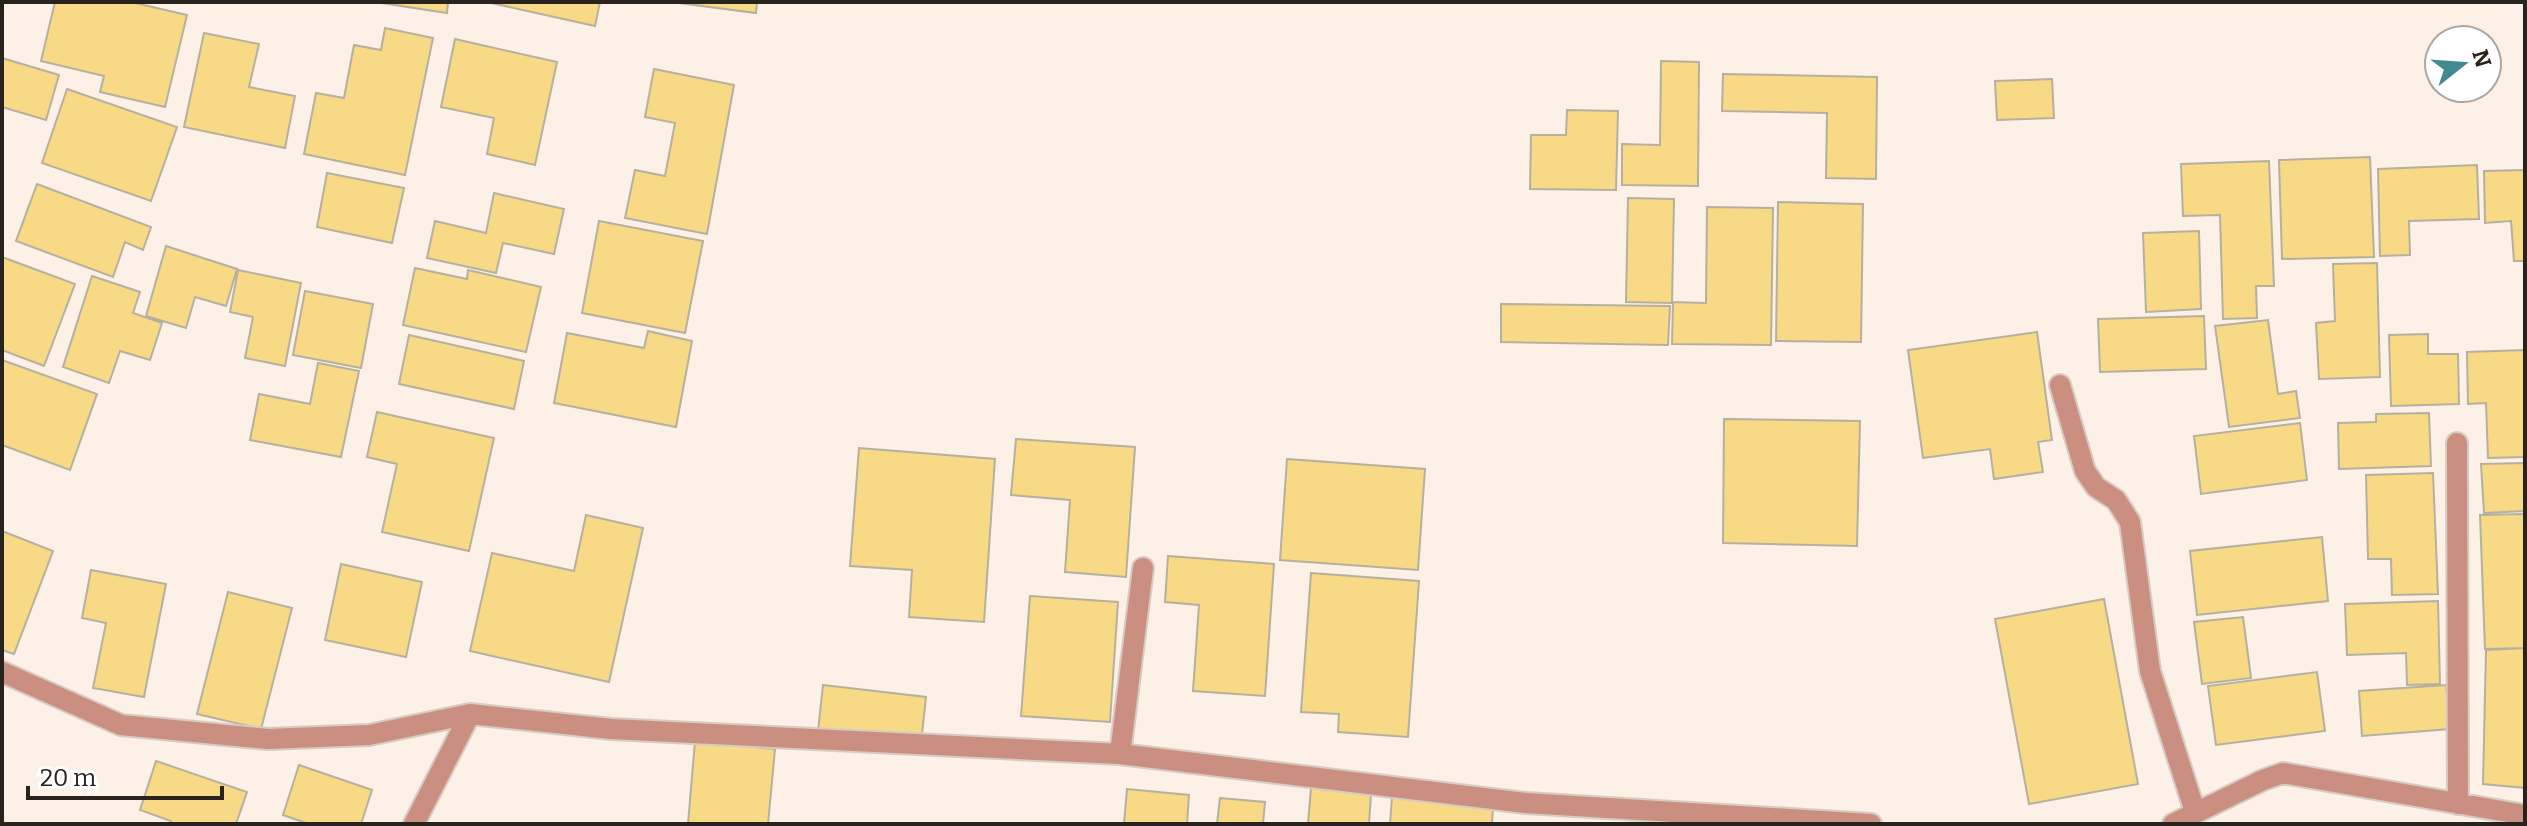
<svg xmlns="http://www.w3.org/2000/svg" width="2527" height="826" viewBox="0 0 2527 826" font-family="Bitter,serif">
	<rect width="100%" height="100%" fill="#fdf0e6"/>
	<path fill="#f8d985" stroke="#b6b09f" stroke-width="2" d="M55,2H131L187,15L165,107L100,92L104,76L41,61Z
		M375,2H448L447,13Z
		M487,2H600L595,26Z
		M671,2H757L756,13Z
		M385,28L433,38L405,175L304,154L316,93L344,98L354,45L381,50Z
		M204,33L259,44L249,87L295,96L285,148L184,127Z
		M455,39L557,62L535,165L487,154L494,118L441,107Z
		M2,58L59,75L46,120L2,107Z
		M1661,61L1699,62L1698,186L1622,185V144L1660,145Z
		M654,69L734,85L707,234L625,218L635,170L665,176L675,123L645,117Z
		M1723,74L1877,77L1876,179L1826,178L1827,113L1722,111Z
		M2052,79L2054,118L1997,120L1995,81Z
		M67,89L177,127L151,201L42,163Z
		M1567,110L1618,111L1616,190L1530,189L1531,135H1566Z
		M2370,157L2374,257L2282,259L2279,160Z
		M2269,161L2274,286H2256L2257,318L2223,319L2220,215L2183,216L2181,164Z
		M2477,165L2479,219L2409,221L2410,255L2380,256L2378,169Z
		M2525,170V261H2514L2511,221L2485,223L2484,171Z
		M327,173L404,188L392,243L317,227Z
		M37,184L151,227L143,250L125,242L113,277L16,241Z
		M494,193L564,209L554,254L503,243L496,273L427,258L435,221L486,233Z
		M1628,198L1674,199L1672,303L1626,302Z
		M1778,202L1863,204L1861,342L1776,341Z
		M1707,207L1773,208L1771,345L1672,344L1673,302L1706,303Z
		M599,221L703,241L685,333L582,313Z
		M2199,231L2201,309L2146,312L2143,233Z
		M166,246L237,269L226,306L195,297L186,328L146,316Z
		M2,257L75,284L44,366L2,350Z
		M2377,263L2380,377L2319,379L2316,323L2335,321L2333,264Z
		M415,268L467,279L468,270L541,287L526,352L403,325Z
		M238,270L301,283L285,366L245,358L253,317L230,312Z
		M92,276L140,292L133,313L162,323L150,360L120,351L109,383L63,367Z
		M305,291L373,304L361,368L293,355Z
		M1501,304L1670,306L1668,345L1501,342Z
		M2204,316L2206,369L2100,372L2098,319Z
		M2268,320L2278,394L2296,391L2300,418L2229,427L2215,326Z
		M648,331L692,341L676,427L554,403L567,333L644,348Z
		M2037,332L2052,440L2038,442L2043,472L1994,479L1990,449L1923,458L1908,350Z
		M2428,334V354H2458L2459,404L2391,406L2389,335Z
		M409,335L524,361L514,409L399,384Z
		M2525,350V457L2488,458L2486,403L2468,404L2467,352Z
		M2,360L97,394L70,470L2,445Z
		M318,363L359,371L341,457L250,440L259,394L310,404Z
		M377,412L494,438L469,551L382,532L397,464L367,457Z
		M2429,413L2431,466L2339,469L2338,423L2376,422V414Z
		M1724,419L1860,421L1857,546L1723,543Z
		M2300,423L2307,480L2201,494L2194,436Z
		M1016,439L1135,447L1126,577L1065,572L1070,500L1011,495Z
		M859,448L995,459L984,622L909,617L912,570L850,566Z
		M1287,459L1425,469L1418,570L1280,560Z
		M2525,463V511L2484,513L2481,464Z
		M2433,473L2438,594L2392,595L2391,559H2368L2366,475Z
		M2525,514V648L2485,649L2480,515Z
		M586,515L643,528L609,682L470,651L492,553L574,571Z
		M2,531L53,551L14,654L2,650Z
		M2322,537L2328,601L2197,615L2190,551Z
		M1168,556L1274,564L1265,696L1193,691L1199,605L1165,602Z
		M341,564L422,582L406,657L325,640Z
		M91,570L166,584L144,697L93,688L106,623L82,618Z
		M1311,573L1419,581L1408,737L1338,732L1339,714L1301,712Z
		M228,592L292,608L261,729L197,714Z
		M1030,596L1118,602L1110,722L1021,716Z
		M2104,599L2138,784L2029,804L1995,619Z
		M2438,601L2440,684L2407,685L2406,653L2347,655L2345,604Z
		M2243,617L2251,678L2202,684L2194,622Z
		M2525,648V788L2483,784L2486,650Z
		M2317,672L2325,731L2216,745L2208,686Z
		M823,685L926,697L921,743L818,731Z
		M2446,685L2450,729L2362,736L2359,691Z
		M695,741L775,749L768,824H688Z
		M156,761L247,792L236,824H170L171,821L140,810Z
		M299,765L372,790L361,824H309L283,815Z
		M1311,788L1371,794L1369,824H1308Z
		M1127,789L1189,795L1187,824H1124Z
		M1392,797L1493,807L1492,824H1390Z
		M1220,798L1265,802L1263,824H1217Z"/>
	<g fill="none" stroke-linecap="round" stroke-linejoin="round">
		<defs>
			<path id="minor" d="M2060,385L2085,471L2096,487L2116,500L2130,522L2150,671L2195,812
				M2457,443L2458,804
				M2,672L121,725L268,739L369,735L470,714L611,729L1120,754L1526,803L1871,824
				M1120,754L1143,568
				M414,824L470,714
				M2173,824L2263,780L2283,773L2525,815"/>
		</defs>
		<use href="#minor" stroke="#d7cbc2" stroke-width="24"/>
		<use href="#minor" stroke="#ca8f81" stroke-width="20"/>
	</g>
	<rect width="2527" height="826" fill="none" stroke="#29231e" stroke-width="8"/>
	<g transform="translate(2463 64) rotate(73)"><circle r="38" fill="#ffffff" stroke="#a9a7a5" stroke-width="2"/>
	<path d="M0-6L14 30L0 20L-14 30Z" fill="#428a90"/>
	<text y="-12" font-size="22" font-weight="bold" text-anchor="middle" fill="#29231e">N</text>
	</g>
	<path d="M28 786v12h194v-12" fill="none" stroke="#29231e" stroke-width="4"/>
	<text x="40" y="786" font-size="24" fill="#29231e" stroke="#ffffff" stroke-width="6" paint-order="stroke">20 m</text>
</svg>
